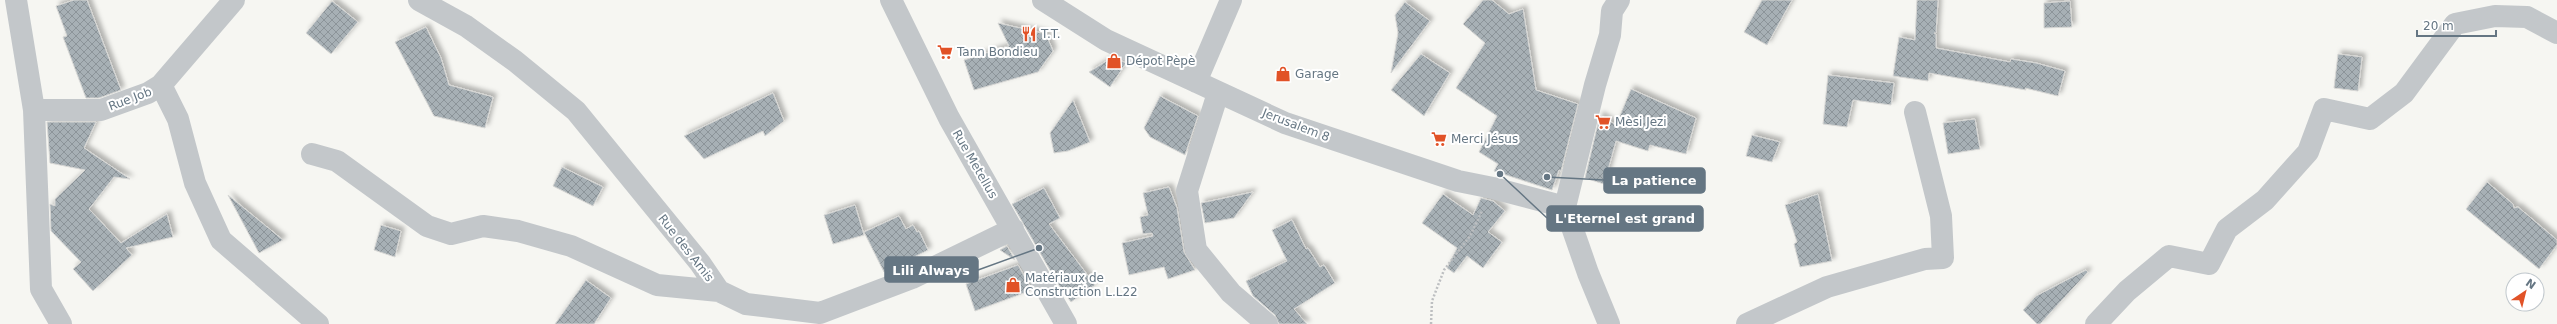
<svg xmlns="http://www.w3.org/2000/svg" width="2557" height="324" viewBox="0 0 2557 324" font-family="'DejaVu Sans',sans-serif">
	<defs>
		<pattern id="building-cross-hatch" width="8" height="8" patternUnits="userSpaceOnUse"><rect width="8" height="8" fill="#a7b0b5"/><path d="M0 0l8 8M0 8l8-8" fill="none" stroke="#8c9499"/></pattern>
		<filter id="shadow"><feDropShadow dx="3.5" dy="-3.5" stdDeviation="2" flood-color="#0004"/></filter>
	</defs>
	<rect width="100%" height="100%" fill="#f6f6f2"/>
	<path fill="url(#building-cross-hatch)" stroke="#d7d7d5" filter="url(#shadow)" d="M74,0H87L121,90L99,98H86L63,37L67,36L56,6Z
		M1483,0H1492L1509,14L1523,9L1536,90L1578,104L1561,171L1559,170L1552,190L1494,171L1498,164L1479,152L1497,116L1456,88L1485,43L1463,24Z
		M1762,0H1792L1767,45L1744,32Z
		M1917,0H1938L1936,33H1934L1936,34V48L2010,62L2011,59L2036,63L2065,71L2058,96L2025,88L2026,90L1929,73L1928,81L1893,76L1899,37L1915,40Z
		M332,1L358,22L331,54L306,33Z
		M2070,1L2072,27L2044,28V3Z
		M1405,2L1430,21L1391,73L1398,33L1395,15Z
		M998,23L1046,34L1053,51L1038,72L974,90L964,60L1009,46Z
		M426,27L441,58L449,85L493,97L485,128L434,116L395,42Z
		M1421,54L1450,73L1424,116L1391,90Z
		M2338,54L2362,57L2358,91L2334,88Z
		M1113,57L1126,63L1110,87L1089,72Z
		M1828,75L1894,83L1891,105L1853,100L1847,127L1823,124Z
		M1631,89L1696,118L1686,154L1650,145L1648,151L1616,141L1604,184L1585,178L1600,115L1616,125Z
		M773,93L784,121L765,136L763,131L704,159L684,136Z
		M1160,96L1198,116L1185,155L1150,137L1144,128Z
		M1073,100L1090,142L1068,151L1054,153L1050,133Z
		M1975,119L1980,149L1948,154L1943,123Z
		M47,122H96L84,148L130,179L114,177L89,209L121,243L167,214L173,237L126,248L132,255L93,291L73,269L81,262L51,231L50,204L55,206V199L85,170L50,163Z
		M1752,135L1780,142L1772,162L1746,156Z
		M562,167L603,187L593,206L553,186Z
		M2487,182L2513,204L2514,208L2518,207L2557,240V245L2539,269L2466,209Z
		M1169,187L1177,208L1184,252L1195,270L1168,279L1164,267L1129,275L1122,243L1153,236L1152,233L1143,234L1140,217L1148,215L1143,193Z
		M1044,188L1060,218L1049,224L1095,285L1071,302L1058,284L1012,204Z
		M1253,192L1234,218L1205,223L1201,203Z
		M1443,194L1473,215L1481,198L1493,201L1505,211L1488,232L1502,242L1483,268L1467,256L1454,273L1447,268L1457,248L1422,223Z
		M1818,194L1832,261L1800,267L1794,244L1797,242L1785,205Z
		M228,195L283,240L259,253Z
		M855,205L864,235L833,244L824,215Z
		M899,216L906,229L913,225L917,232L919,231L928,250L884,272L864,232Z
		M1292,220L1306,249L1308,248L1320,267L1324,265L1335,283L1294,309L1307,324H1279L1275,315L1253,296L1246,281L1287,261L1272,230Z
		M381,225L401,231L395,257L374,250Z
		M1007,246L1015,260L1000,250Z
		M1018,265L1032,290L975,311L966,284Z
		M2086,270L2088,272L2040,324H2037L2023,310L2036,296Z
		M586,280L611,298L594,324H555Z"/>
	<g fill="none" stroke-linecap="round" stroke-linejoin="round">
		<path stroke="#bdbfc1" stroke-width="2.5" stroke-dasharray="2 2" stroke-linecap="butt" d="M1431,324L1432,301L1444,270L1470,236L1482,211"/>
		<path stroke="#c3c7ca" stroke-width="22" d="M16,0L34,110L41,289L61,324
			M419,0L466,26L515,61L576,111L700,263L719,291L746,304L820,313L912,278L1013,229
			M891,0L949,118L1066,324
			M1043,0L1106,40L1285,123L1458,181L1493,188L1565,207
			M1196,82L1231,0
			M161,85L178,119L195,183L221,240L318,324
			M1218,93L1187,191L1196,250L1231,293L1267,324
			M34,110H101L148,93L161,85L234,0
			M312,154L337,161L427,226L451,234L483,226L518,231L571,246L657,285L719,291
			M1609,324L1588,273L1565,207L1595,85L1610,35L1612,11L1619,0
			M1747,324L1827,287L1925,259L1943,258L1941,216L1915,112
			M2096,324L2127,291L2169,256L2209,264L2227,229L2265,200L2308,152L2324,109L2370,119L2404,93L2455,24L2495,16L2527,17L2557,33"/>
	</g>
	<defs>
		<symbol id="restaurant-bare" viewBox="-9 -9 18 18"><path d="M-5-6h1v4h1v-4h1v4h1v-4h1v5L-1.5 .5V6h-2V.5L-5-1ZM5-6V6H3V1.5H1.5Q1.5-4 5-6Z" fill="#e15227" stroke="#fff" stroke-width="2.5" paint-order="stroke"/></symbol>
		<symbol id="supermarket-bare" viewBox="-9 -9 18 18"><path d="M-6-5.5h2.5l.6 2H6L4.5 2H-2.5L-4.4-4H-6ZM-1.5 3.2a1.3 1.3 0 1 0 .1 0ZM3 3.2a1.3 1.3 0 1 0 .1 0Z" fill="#e15227" stroke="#fff" stroke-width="2.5" paint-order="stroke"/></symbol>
		<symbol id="shop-bare" viewBox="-9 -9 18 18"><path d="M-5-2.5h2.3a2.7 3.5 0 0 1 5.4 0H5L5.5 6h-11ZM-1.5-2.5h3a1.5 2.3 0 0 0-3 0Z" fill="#e15227" stroke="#fff" stroke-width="2.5" paint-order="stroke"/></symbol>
	</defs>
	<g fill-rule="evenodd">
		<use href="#restaurant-bare" x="1018" y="23" width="22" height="22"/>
		<use href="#supermarket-bare" x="934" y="41" width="22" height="22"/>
		<use href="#shop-bare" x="1103" y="50" width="22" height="22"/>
		<use href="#shop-bare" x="1272" y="63" width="22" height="22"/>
		<use href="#supermarket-bare" x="1592" y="111" width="22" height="22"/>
		<use href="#supermarket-bare" x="1428" y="128" width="22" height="22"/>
		<use href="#shop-bare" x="1002" y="274" width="22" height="22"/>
	</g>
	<g text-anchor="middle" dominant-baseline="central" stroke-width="4" stroke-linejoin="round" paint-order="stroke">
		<g font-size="12" fill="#657683" stroke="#fff" text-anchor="start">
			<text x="1041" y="34">T.T.</text>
			<text x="957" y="52">Tann Bondieu</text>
			<text x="1126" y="61">Dépot Pèpè</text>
			<text x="1295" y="74">Garage</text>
			<text x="1615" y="122">Mèsi Jezi</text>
			<text x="1451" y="139">Merci Jésus</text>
			<text x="1025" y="278">Matériaux de<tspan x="1025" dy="14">Construction L.L22</tspan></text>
		</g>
		<g font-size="12" fill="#657683" stroke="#fff">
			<text transform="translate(130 99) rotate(-21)">Rue Job</text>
			<text transform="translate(1296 125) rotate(21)">Jerusalem 8</text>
			<text transform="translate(975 164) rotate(60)">Rue Metellus</text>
			<text transform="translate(686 248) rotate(52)">Rue des Amis</text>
		</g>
	</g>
	<path fill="none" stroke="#657683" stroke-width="1.5" d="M1547 177L1604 180M1500 174L1547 218M1039 248L978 270"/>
	<g fill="#657683" stroke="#fff" stroke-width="1.5">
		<circle cx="1547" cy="177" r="4"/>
		<circle cx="1500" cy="174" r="4"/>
		<circle cx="1039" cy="248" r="4"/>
	</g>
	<g fill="#657683" stroke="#657683" stroke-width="1.5">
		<rect x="1604" y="168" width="101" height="25" rx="4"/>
		<rect x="1547" y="206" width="156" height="25" rx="4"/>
		<rect x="885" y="257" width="93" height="25" rx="4"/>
	</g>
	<g font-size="13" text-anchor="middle" font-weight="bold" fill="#fff">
		<text x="1654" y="185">La patience</text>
		<text x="1625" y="223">L'Eternel est grand</text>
		<text x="931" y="275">Lili Always</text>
	</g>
	<g transform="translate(2525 292) rotate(35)"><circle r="19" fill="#ffffff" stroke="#c1c8cd"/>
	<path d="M0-3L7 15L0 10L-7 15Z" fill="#e15227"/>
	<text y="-6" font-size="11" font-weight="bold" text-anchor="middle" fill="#657683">N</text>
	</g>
	<path d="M2417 30v6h79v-6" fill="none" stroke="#657683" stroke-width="2"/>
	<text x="2423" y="30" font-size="12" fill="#657683" stroke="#ffffff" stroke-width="3" paint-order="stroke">20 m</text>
</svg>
